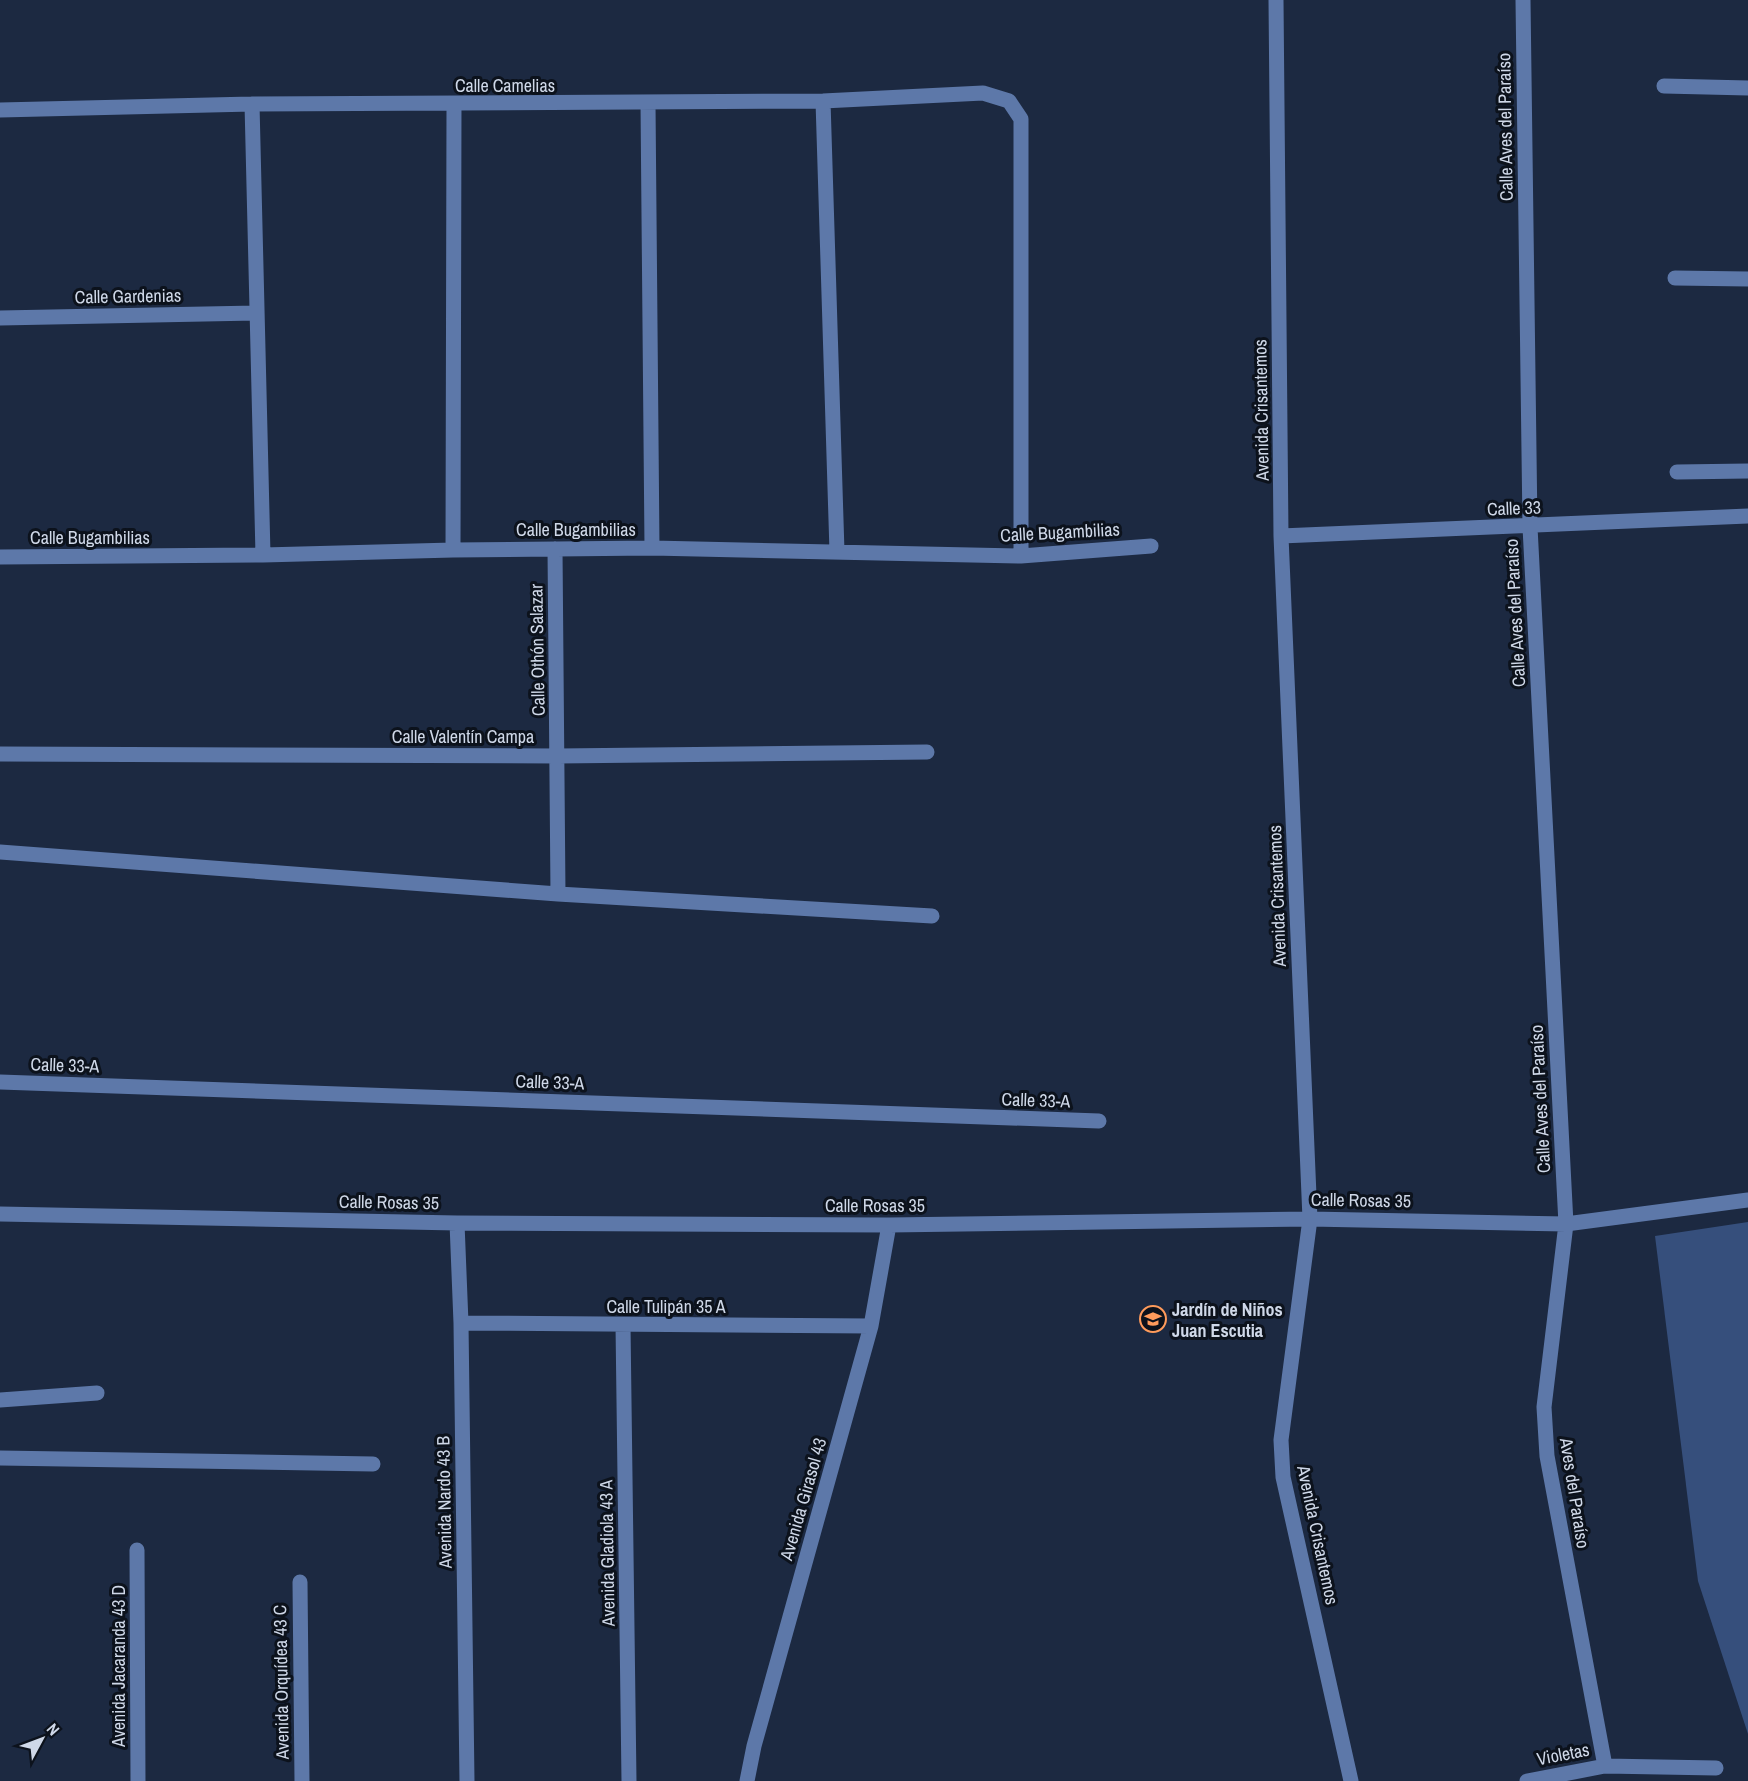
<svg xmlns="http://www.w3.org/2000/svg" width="1748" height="1781" viewBox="0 0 1748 1781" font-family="'Archivo Narrow',sans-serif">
	<rect width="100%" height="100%" fill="#1c2941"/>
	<path fill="#364f7c" d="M1748,1222V1734L1698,1581L1655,1236Z"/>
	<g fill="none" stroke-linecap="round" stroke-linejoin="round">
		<path stroke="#5d78a9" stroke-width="15" d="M1276,0L1281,536L1310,1219L1281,1440L1283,1477L1351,1781
			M1523,0L1530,527L1566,1224L1544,1407L1547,1456L1605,1766
			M1664,86L1748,88
			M823,101L837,552
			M648,103L652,548
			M252,104L263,555
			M0,110L252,104L823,101L983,93L1009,101L1021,119V556
			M1675,278L1748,279
			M0,318L257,313
			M1677,472L1748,471
			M1281,536L1748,516
			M555,549L558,894
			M453,550L454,105
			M0,557L263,555L453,550L652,548L1021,556L1151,546
			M0,754L558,756L927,752
			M0,852L558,894L932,916
			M0,1082L1099,1121
			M0,1214L457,1223L889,1225L1310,1219L1566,1224L1748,1200
			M457,1223L461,1323L467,1781
			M461,1323L871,1326
			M623,1325L629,1781
			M0,1400L97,1393
			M0,1458L373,1464
			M137,1550L138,1781
			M300,1582L302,1781
			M747,1781L754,1746L871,1326L889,1225
			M1527,1781L1605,1766L1716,1768"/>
	</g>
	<defs>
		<symbol id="school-ring" viewBox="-11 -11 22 22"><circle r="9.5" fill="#0c121c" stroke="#ff9b5b" stroke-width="1.5"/><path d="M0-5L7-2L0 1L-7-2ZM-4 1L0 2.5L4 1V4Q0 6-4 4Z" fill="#ff9b5b"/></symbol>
	</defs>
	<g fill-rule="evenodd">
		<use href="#school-ring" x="1138" y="1304" width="30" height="30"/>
	</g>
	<g text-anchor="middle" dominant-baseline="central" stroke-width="6" stroke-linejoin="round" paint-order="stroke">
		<g font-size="18" fill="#cfd8e8" stroke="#0c121c">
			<text x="505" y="85">Calle Camelias</text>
			<text transform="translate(1505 127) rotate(-91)">Calle Aves del Paraíso</text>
			<text transform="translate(128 296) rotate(-1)">Calle Gardenias</text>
			<text transform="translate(1261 410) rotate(-91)">Avenida Crisantemos</text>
			<text transform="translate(1514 508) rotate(-2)">Calle 33</text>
			<text x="576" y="529">Calle Bugambilias</text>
			<text transform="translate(1060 532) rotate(-3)">Calle Bugambilias</text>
			<text x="90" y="537">Calle Bugambilias</text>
			<text transform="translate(1515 613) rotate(-93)">Calle Aves del Paraíso</text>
			<text transform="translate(537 650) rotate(-91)">Calle Othón Salazar</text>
			<text x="463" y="736">Calle Valentín Campa</text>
			<text transform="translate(1277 896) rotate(-92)">Avenida Crisantemos</text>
			<text transform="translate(65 1065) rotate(2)">Calle 33-A</text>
			<text transform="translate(550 1082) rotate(2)">Calle 33-A</text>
			<text transform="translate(1540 1099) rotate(-93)">Calle Aves del Paraíso</text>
			<text transform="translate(1036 1100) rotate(2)">Calle 33-A</text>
			<text transform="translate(1361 1200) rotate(1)">Calle Rosas 35</text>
			<text transform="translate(389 1202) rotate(1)">Calle Rosas 35</text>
			<text x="875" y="1205">Calle Rosas 35</text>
			<text x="666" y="1306">Calle Tulipán 35 A</text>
			<text transform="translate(1575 1493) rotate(81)">Aves del Paraíso</text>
			<text transform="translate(803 1499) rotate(-74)">Avenida Girasol 43</text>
			<text transform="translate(444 1502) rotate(-91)">Avenida Nardo 43 B</text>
			<text transform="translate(1318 1535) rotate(78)">Avenida Crisantemos</text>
			<text transform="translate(607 1553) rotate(-91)">Avenida Gladiola 43 A</text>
			<text transform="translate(118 1666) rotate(-90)">Avenida Jacaranda 43 D</text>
			<text transform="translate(281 1682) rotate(-91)">Avenida Orquídea 43 C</text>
			<text transform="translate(1563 1754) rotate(-11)">Violetas</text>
		</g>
		<g font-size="18" font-weight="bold" fill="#cfd8e8" stroke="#0c121c" text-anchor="start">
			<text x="1172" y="1309">Jardín de Niños<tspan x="1172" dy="21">Juan Escutia</tspan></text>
		</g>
	</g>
	<g transform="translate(42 1739) rotate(49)" stroke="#0c121c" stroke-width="4.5" paint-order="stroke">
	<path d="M0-4.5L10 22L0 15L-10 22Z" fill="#cfd8e8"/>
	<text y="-9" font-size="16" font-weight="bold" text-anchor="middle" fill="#cfd8e8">N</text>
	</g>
</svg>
